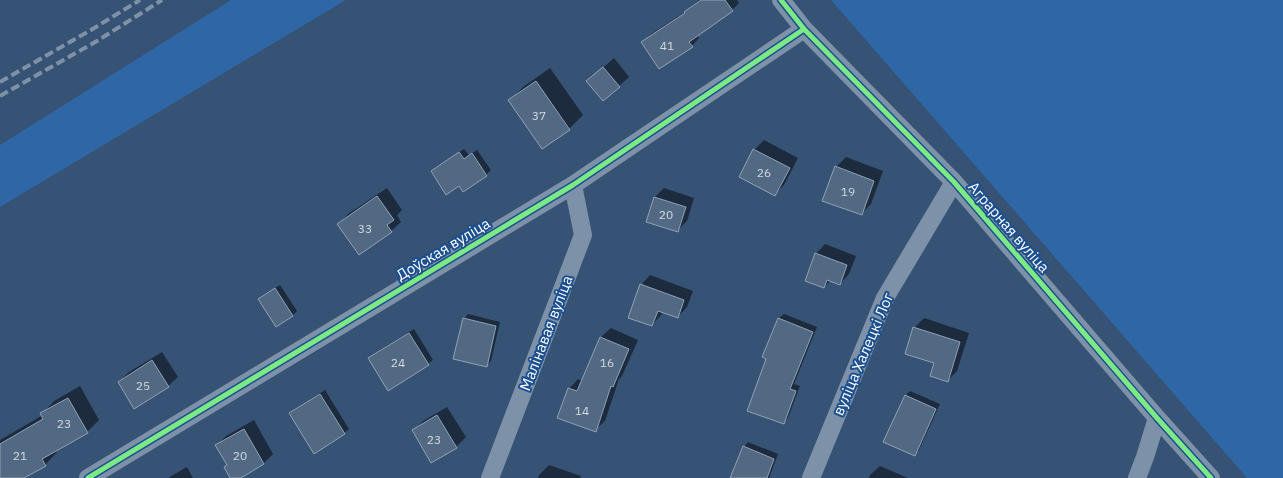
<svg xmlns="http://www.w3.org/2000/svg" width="1283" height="478" viewBox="0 0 1283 478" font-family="'IBM Plex Sans',sans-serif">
	<rect width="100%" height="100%" fill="#365274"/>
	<path fill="#2f66a5" d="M231,0H346L0,207V145Z
		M831,0H1283V478H1247Z"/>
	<path fill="#0007" d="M699,0H737L739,3L732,10L697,35L699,38L692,46L659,67L643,43L650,35L685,12Z
		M614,58L629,77L619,86L588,81Z
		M550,68L583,115L569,129L510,101L523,87Z
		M764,140L798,158L784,185L775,194L754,150Z
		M464,149L469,155L477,150L491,170L486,175L437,167Z
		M846,157L883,171L871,204L861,214L836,167Z
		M387,188L402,210L397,215L401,222L391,231L339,224L348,214Z
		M664,188L694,198L687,221L677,231L655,197Z
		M825,244L856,256L849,274L840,284L831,280L824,287L816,254Z
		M650,275L693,291L687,307L678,317L663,311L661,315L652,325L641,285Z
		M280,285L297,311L292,316L260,299L264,295Z
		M468,314L500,322L491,361L487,365L464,319Z
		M784,314L817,327L794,384L800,386L788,418L783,423L768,358L764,356L779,318Z
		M924,318L969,333L957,371L948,380L914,328Z
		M611,328L638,340L622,376L619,379L605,421L595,430L569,389L578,379L582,381L601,337Z
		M414,329L433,360L428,364L369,359L374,354Z
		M162,352L178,377L168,386L119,382L129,372Z
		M80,386L99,420L87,432L56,450L57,452L45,465L22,478H0V440L43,415L42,414L54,401Z
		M325,390L349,429L344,433L290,413L295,409Z
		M910,391L940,404L919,450L915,455L906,395Z
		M447,407L466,437L456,447L413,431L423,421Z
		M254,420L273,454L264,463L238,478H231L228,465L217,445L226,436Z
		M748,442L778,454L769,478H732L744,447Z
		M549,465L581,476L580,478H538L539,475Z
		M880,466L908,478H869L870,475Z
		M187,467L193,478H168Z"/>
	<path fill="#526984" stroke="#92a2b6" d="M701,0H725L733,11L689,42L693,47L659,69L641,42L685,13L684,12Z
		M603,67L620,87L603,101L586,81Z
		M536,81L570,130L542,149L508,100Z
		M753,149L790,168L775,196L739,177Z
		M459,152L464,159L472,153L487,176L463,192L459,186L446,195L431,171Z
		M835,166L874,181L862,215L822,201Z
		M377,196L394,220L387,225L392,232L359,255L337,224Z
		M654,197L686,207L678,232L646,222Z
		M815,253L847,265L840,285L827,280L824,288L805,281Z
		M640,284L684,300L678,318L658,311L652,326L628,318Z
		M275,288L293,316L276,327L258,299Z
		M463,318L496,326L487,367L453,359Z
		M778,318L813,332L790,389L796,391L784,424L747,411L766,359L762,357Z
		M913,327L960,342L948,382L930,376L934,363L905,354Z
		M409,333L429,365L388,391L368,358Z
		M600,337L629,349L613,387L611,386L596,432L557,418L568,388L577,391Z
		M152,360L169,387L134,409L118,382Z
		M320,394L345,434L314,454L289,413Z
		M905,395L936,409L915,456L883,442Z
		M68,398L88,433L42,459L46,466L24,478H0V444L43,419L40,413Z
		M437,415L457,448L431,463L412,430Z
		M244,429L264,464L241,478H230L224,467L227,465L215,445Z
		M743,446L774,459L767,478H730Z"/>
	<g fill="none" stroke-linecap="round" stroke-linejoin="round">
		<path stroke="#7d92a8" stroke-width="18" d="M781,0L804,29L954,182L1157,418L1211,478
			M88,478L573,185L804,29
			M490,478L583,235L573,185
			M811,478L885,298L954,182
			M1137,478L1145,457L1157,418"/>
		<path stroke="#7e92a7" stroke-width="4" stroke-dasharray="9 4" stroke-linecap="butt" d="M0,82L91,30L140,0
			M0,96L97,41L162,0"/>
		<defs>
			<path id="cycleway" d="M781,0L804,29L954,182L1157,418L1211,478
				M88,478L573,185L804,29"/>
		</defs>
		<use href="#cycleway" stroke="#1b4f8f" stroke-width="8"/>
		<use href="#cycleway" stroke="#7ce984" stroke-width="5"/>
	</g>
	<g text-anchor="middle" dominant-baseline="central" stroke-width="4" stroke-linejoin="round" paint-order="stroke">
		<g font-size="12" fill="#d4dae0">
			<text x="667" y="45">41</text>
			<text x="539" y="115">37</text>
			<text x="764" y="172">26</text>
			<text x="848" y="191">19</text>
			<text x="666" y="214">20</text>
			<text x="365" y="228">33</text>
			<text x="398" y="362">24</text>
			<text x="607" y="362">16</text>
			<text x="143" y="385">25</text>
			<text x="582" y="410">14</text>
			<text x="64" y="423">23</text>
			<text x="434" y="439">23</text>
			<text x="20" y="455">21</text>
			<text x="240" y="455">20</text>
		</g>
		<g font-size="15" fill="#fff" stroke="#1b4f8f">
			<text transform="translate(1009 227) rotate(49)">Аграрная вуліца</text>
			<text transform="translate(443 249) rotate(-31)">Доўская вуліца</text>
			<text transform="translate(546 333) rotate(-69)">Малінавая вуліца</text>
			<text transform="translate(863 354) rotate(-67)">вуліца Халецкі Лог</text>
		</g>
	</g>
</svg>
